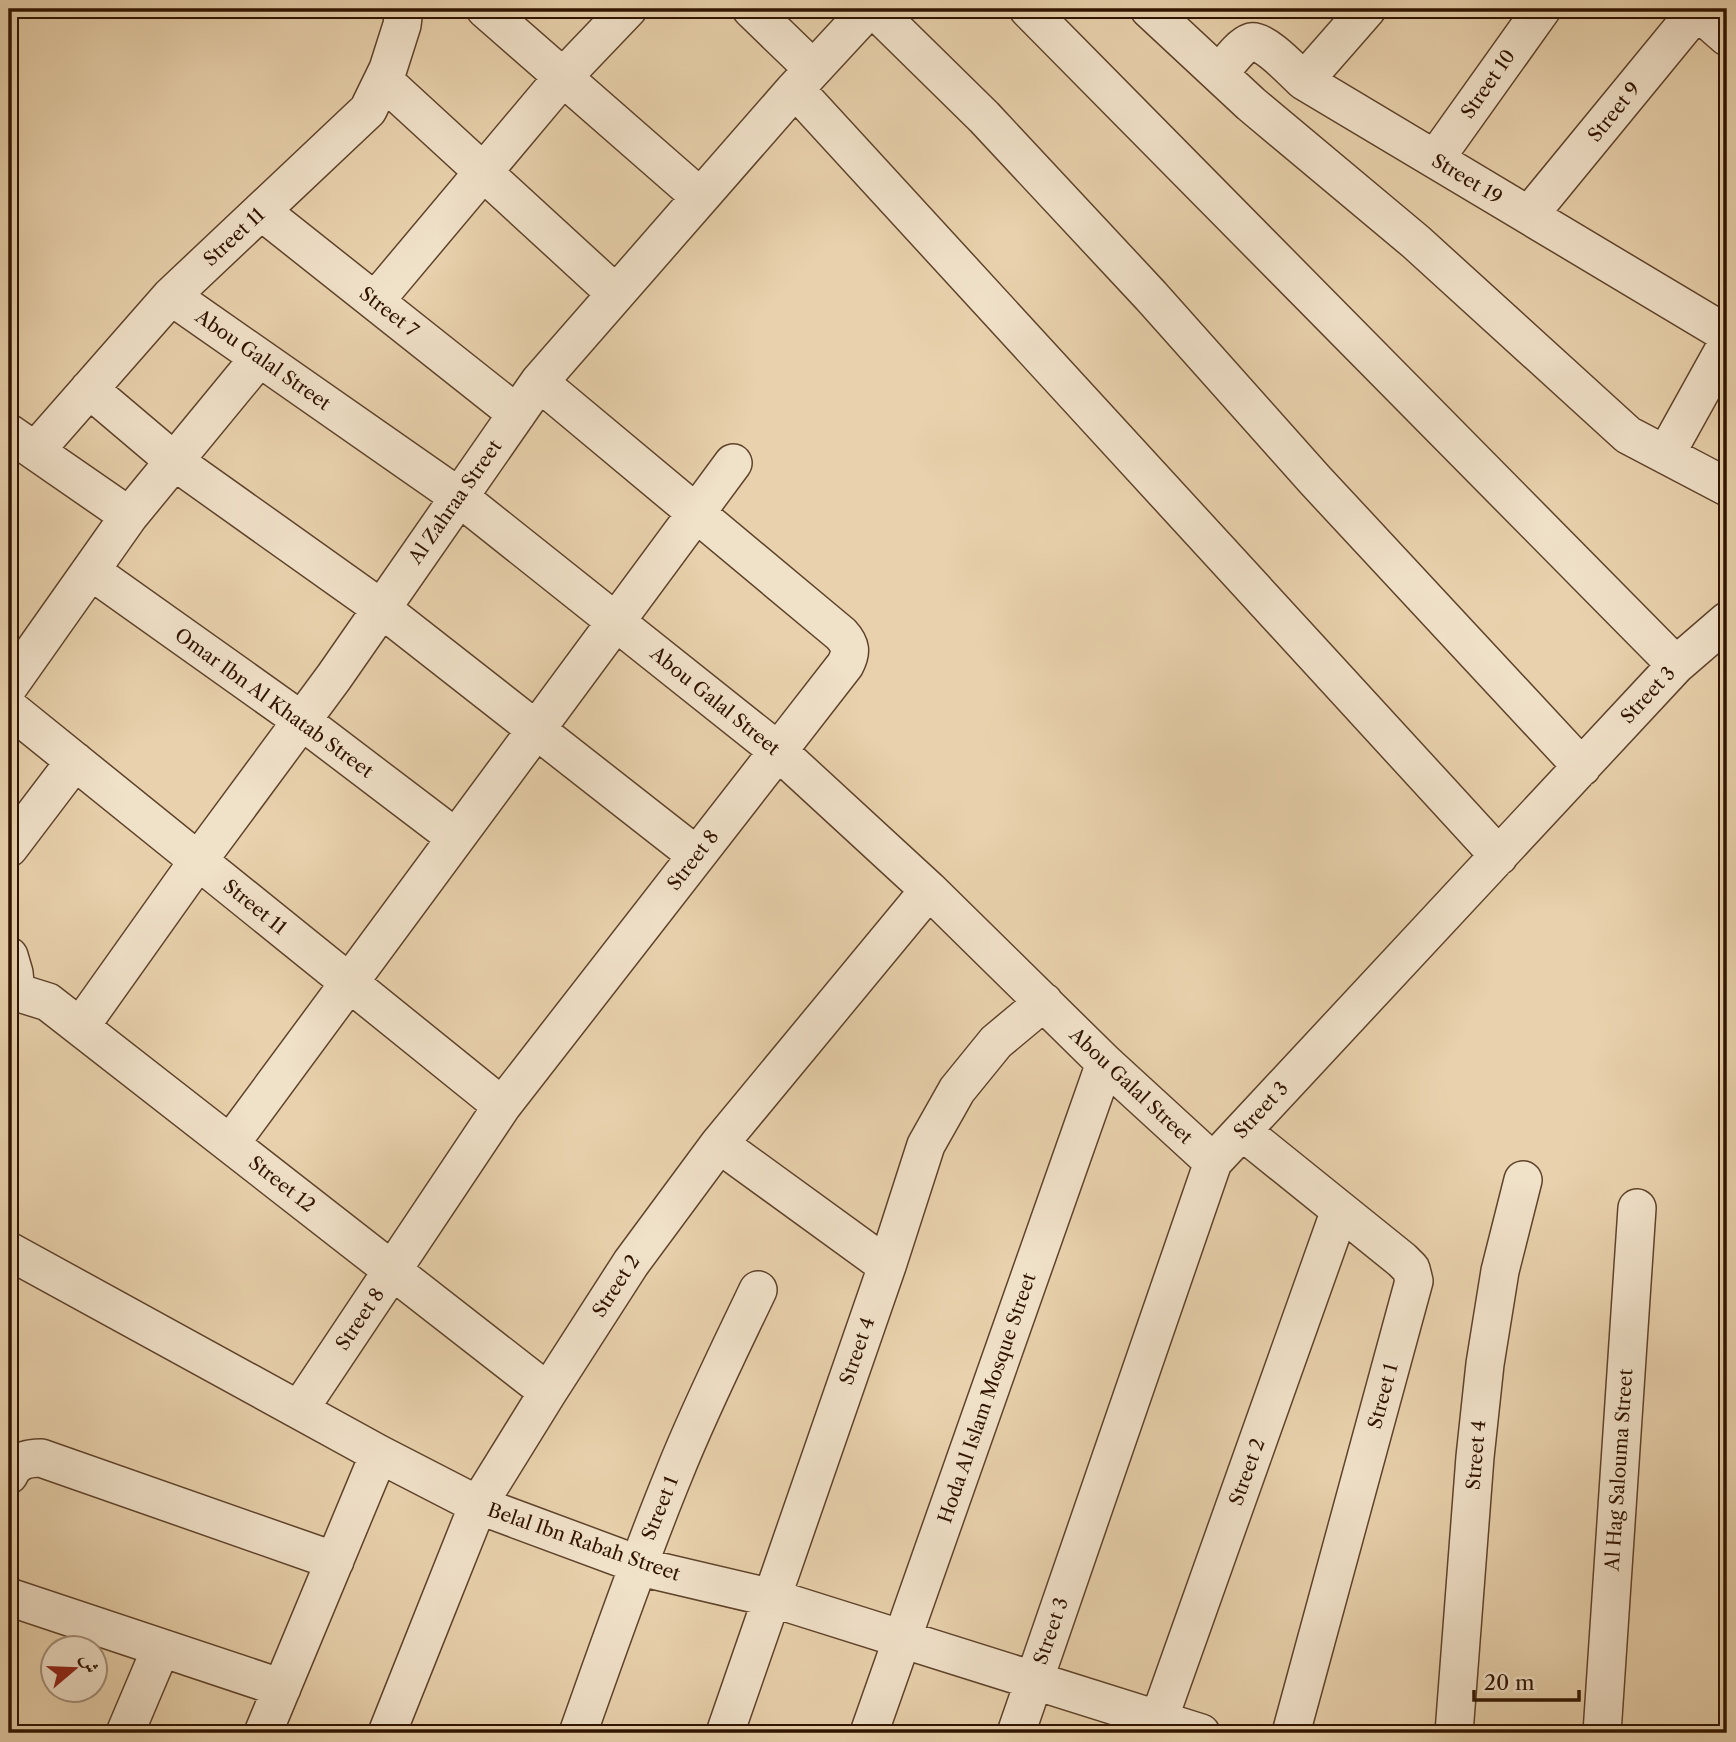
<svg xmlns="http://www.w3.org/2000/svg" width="1736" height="1742" viewBox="0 0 1736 1742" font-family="'Libre Caslon Text',Amiri,serif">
	<rect width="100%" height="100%" fill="#e8d1ac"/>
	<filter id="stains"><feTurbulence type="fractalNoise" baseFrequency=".00286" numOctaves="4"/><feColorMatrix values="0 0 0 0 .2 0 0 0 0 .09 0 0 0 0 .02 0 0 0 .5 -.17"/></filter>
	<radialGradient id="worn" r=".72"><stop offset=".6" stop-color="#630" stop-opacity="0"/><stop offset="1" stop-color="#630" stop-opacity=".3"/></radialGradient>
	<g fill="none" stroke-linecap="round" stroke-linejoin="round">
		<defs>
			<path id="minor" d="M485,9L700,197
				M751,9L813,69
				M874,9L984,117L1151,296L1315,480L1582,767
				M1028,9L1676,665
				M1149,9L1251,104L1416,242L1628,435L1727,487
				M1695,9L1727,37
				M1219,74C1227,65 1239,46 1251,42C1264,39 1294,72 1304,81L1727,334
				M383,80L616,294
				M1304,81L1367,9
				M795,89L1499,856
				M1435,159L1542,9
				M261,211L517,414
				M1529,215L1698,9
				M171,296L459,497L778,751L929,890L1105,1063L1213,1162
				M375,301L563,77L628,9
				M89,389L174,461L382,609L696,855
				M9,433L129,516
				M35,451L171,296L368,110L388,69L402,25L404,9
				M1666,454L1727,344
				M91,571L302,721L456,838
				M9,686L129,516L259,358
				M9,708L502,1106
				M9,848L75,761
				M9,956L14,973L16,992
				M9,994L16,992L48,1002L548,1392
				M80,1027L198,861L334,677L539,382L795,89L869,9
				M1242,1131L1402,1260L1411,1269L1414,1281L1291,1733
				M230,1144L733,463
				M719,1144L887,1266
				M9,1251L379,1454L478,1505L653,1570L772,1598L1201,1733
				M299,1410L502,1106L845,665C852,652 851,645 841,634L539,382
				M9,1475C15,1461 27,1458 41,1458L335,1561
				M9,1597L282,1688
				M125,1733L161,1648
				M263,1733L379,1454
				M387,1733L478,1505L548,1392L631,1263L719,1144L929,890
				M578,1733C609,1646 639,1559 674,1474C699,1411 729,1351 758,1290
				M725,1733L887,1266L926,1145L957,1090L996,1042L1044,1002
				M869,1733L1105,1063
				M1016,1733L1213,1162L1676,665L1727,621
				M1154,1733L1340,1210
				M1454,1733L1475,1457L1485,1364L1500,1271L1523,1180
				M1602,1733L1637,1208"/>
		</defs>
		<use href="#minor" stroke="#5f432b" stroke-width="40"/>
		<use href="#minor" stroke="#f0e1c9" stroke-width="37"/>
	</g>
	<g text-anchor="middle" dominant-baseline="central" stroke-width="5" stroke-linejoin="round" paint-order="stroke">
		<g font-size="19" fill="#311400" stroke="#f0e1c9">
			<text transform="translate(1488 84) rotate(-55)">Street 10</text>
			<text transform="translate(1614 112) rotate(-51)">Street 9</text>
			<text transform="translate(1467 179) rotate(31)">Street 19</text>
			<text transform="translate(234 237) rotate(-43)">Street 11</text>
			<text transform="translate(389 312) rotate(38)">Street 7</text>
			<text transform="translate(263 360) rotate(35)">Abou Galal Street</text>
			<text transform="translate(455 502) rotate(-55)">Al Zahraa Street</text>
			<text transform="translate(1648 695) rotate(-47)">Street 3</text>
			<text transform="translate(715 701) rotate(39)">Abou Galal Street</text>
			<text transform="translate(274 703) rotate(36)">Omar Ibn Al Khatab Street</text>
			<text transform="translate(693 860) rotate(-52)">Street 8</text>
			<text transform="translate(255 907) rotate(39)">Street 11</text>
			<text transform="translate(1131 1086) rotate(43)">Abou Galal Street</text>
			<text transform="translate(1261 1110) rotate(-47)">Street 3</text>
			<text transform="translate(282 1184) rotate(38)">Street 12</text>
			<text transform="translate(616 1286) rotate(-57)">Street 2</text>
			<text transform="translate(360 1319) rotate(-56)">Street 8</text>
			<text transform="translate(857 1351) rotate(-71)">Street 4</text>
			<text transform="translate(1383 1396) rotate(-75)">Street 1</text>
			<text transform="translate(987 1398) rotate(-71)">Hoda Al Islam Mosque Street</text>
			<text transform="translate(1476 1455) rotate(-85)">Street 4</text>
			<text transform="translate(1619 1470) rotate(-86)">Al Hag Salouma Street</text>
			<text transform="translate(1247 1472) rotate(-70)">Street 2</text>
			<text transform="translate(660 1508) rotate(-68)">Street 1</text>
			<text transform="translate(584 1542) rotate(19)">Belal Ibn Rabah Street</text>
			<text transform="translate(1051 1631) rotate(-71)">Street 3</text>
		</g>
	</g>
	<rect width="1736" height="1742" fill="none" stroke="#e8d1ac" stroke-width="35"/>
	<rect x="10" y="10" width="1715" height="1721" fill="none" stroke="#311400" stroke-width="3.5"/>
	<rect x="18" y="18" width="1701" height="1707" fill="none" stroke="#311400" stroke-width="2"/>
	<g transform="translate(74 1669) rotate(71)"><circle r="33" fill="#f0e1c9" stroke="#a48f79" stroke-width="2"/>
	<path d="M0-5L12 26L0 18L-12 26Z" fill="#8f2418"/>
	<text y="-10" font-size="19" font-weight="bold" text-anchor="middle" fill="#311400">ش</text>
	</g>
	<path d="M1474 1690v10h105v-10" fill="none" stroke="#311400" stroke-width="3.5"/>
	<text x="1484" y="1690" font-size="21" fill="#311400" stroke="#f0e1c9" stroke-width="5" paint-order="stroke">20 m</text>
	<rect width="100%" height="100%" filter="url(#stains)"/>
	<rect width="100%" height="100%" fill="url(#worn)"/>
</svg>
